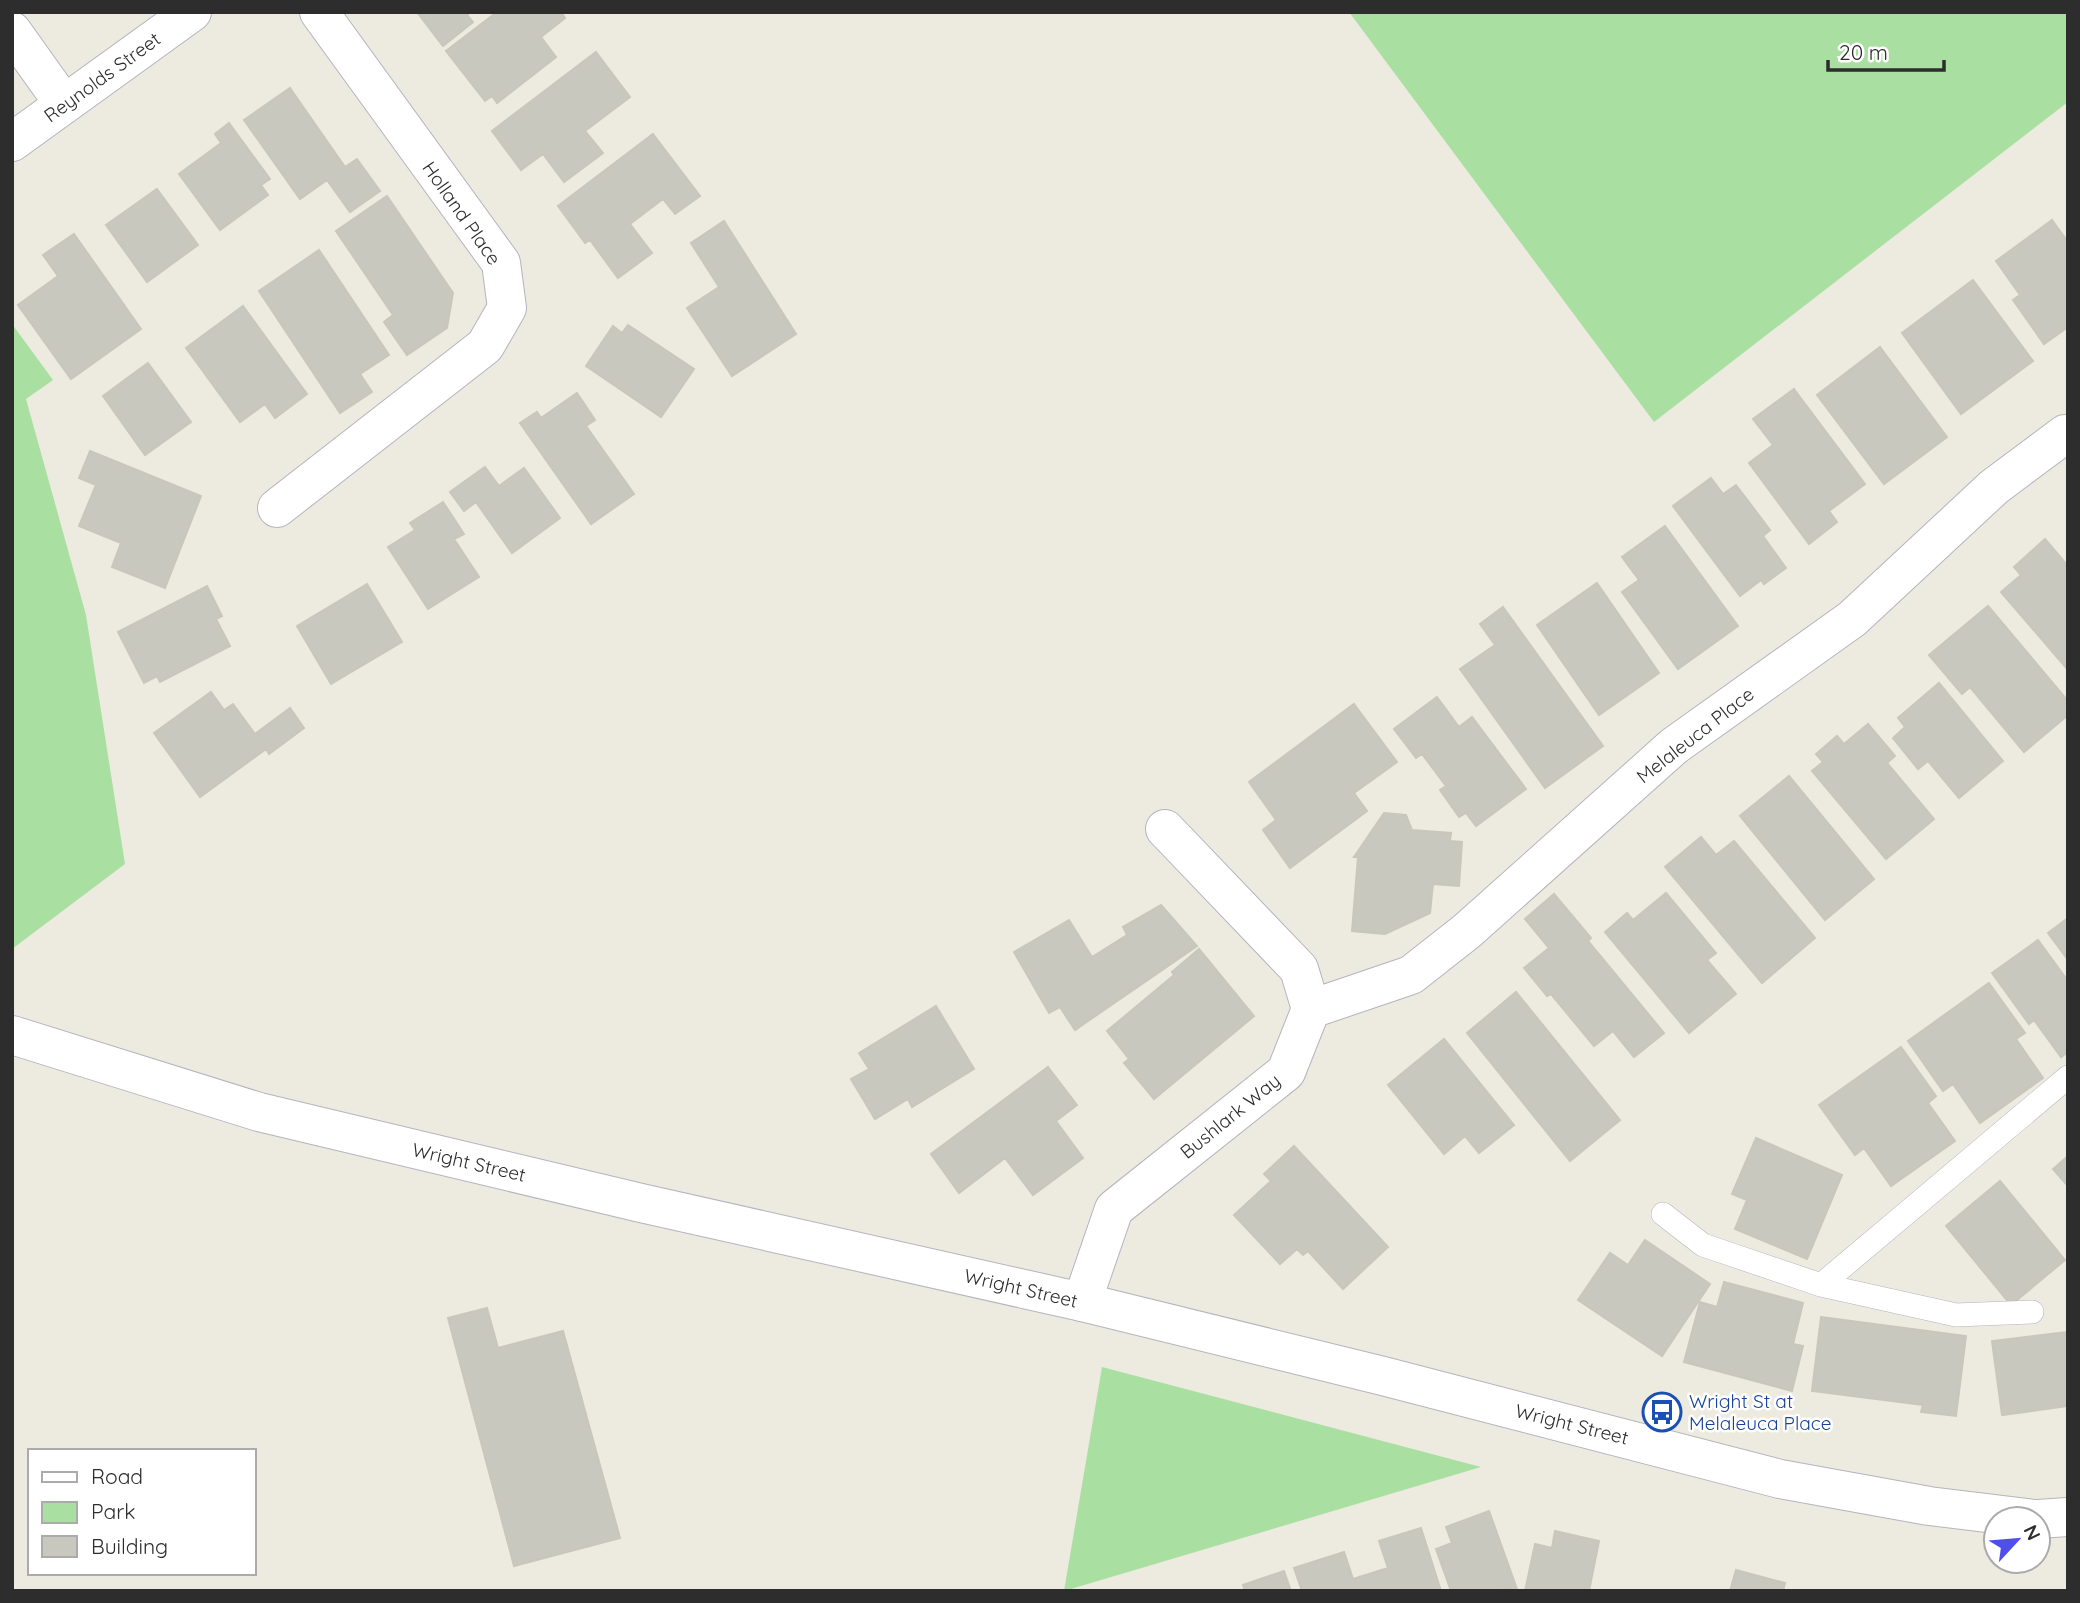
<svg xmlns="http://www.w3.org/2000/svg" width="2080" height="1603" viewBox="0 0 2080 1603" font-family="Quicksand,sans-serif">
	<rect width="100%" height="100%" fill="#edeae0"/>
	<path fill="#aadfa2" d="M1349,12H2068V102L1654,422Z
		M12,324L53,380L26,399L86,615L125,864L12,949Z
		M1102,1367L1481,1467L1064,1591Z"/>
	<path fill="#c9c8bf" stroke="#c9c6ba" stroke-width="2" d="M417,12H470L467,15L473,22L443,46Z
		M497,12H561L565,18L541,37L556,57L497,103L492,96L485,101L446,51Z
		M596,52L630,97L585,131L603,153L564,182L543,154L521,170L492,131Z
		M290,88L345,167L357,159L380,191L350,212L327,180L300,199L244,120Z
		M229,123L270,179L261,185L268,195L220,230L179,174L221,143L215,134Z
		M653,134L700,196L675,214L663,199L630,224L652,253L618,278L590,240L585,243L558,206Z
		M157,189L198,245L147,282L106,225Z
		M387,196L453,293L447,328L407,355L384,322L393,315L336,231Z
		M2052,220L2068,242V327L2044,344L2013,300L2020,295L1996,261Z
		M724,221L796,334L732,376L687,308L719,287L691,243Z
		M74,234L141,329L71,379L18,305L58,276L43,255Z
		M319,250L389,355L360,374L372,392L340,413L259,291Z
		M1973,280L2033,361L1961,414L1902,333Z
		M243,306L307,394L275,418L265,404L240,422L186,348Z
		M628,325L694,369L661,417L586,366L613,326L622,333Z
		M1880,347L1947,437L1884,484L1817,395Z
		M148,363L191,422L145,455L103,396Z
		M1794,389L1865,484L1829,511L1837,522L1809,544L1749,463L1773,445L1753,419Z
		M577,393L595,420L586,426L634,494L591,524L520,423L537,412L541,418Z
		M90,451L201,496L165,588L112,567L121,543L79,526L96,485L79,478Z
		M485,467L499,486L524,468L560,518L512,553L476,502L464,511L450,492Z
		M1711,478L1723,494L1736,485L1770,530L1763,536L1786,568L1764,584L1761,580L1740,596L1673,506Z
		M443,502L464,534L454,539L479,577L428,609L388,547L415,530L410,523Z
		M1665,526L1738,626L1678,669L1622,592L1639,580L1622,557Z
		M2045,539L2068,566V670L2001,592L2021,575L2014,567Z
		M1597,583L1659,673L1599,715L1537,625Z
		M367,584L402,642L331,684L297,626Z
		M207,586L222,616L216,619L230,646L160,682L157,676L144,683L118,632Z
		M1988,606L2068,701V715L2024,752L1970,687L1962,694L1929,655Z
		M1503,607L1603,746L1545,788L1460,669L1495,645L1480,624Z
		M1939,683L2003,761L1959,798L1928,761L1918,769L1893,738L1905,727L1898,718Z
		M211,692L224,710L233,704L255,734L290,708L304,728L269,754L266,749L200,797L154,733Z
		M1437,697L1459,727L1472,717L1526,789L1476,826L1466,813L1459,817L1440,790L1446,786L1422,754L1416,758L1394,729Z
		M1354,704L1397,762L1354,793L1367,811L1290,868L1263,830L1276,820L1249,782Z
		M1868,724L1895,756L1887,763L1934,819L1886,859L1812,771L1823,762L1816,754L1837,736L1844,744Z
		M1789,776L1874,879L1825,920L1740,816Z
		M1384,813L1406,815L1412,830L1451,833L1450,841L1462,842L1459,886L1433,884L1430,913L1385,934L1352,931L1358,857H1354Z
		M1701,837L1716,855L1734,841L1815,938L1762,983L1665,867Z
		M1666,893L1716,953L1707,960L1736,994L1689,1033L1605,932L1627,913L1633,920Z
		M1554,894L1591,938L1588,941L1664,1033L1634,1057L1613,1031L1594,1046L1551,994L1547,996L1524,968L1549,948L1525,919Z
		M1161,905L1197,946L1075,1030L1060,1007L1049,1013L1014,952L1069,920L1092,957L1127,935L1123,927Z
		M2068,918V960L2048,933Z
		M2038,940L2068,981V1052L2061,1057L2034,1020L2029,1024L1992,973Z
		M1199,949L1254,1016L1154,1099L1124,1063L1129,1059L1107,1031L1174,975L1172,972Z
		M1989,983L2025,1033L2016,1039L2043,1078L1980,1123L1953,1084L1943,1091L1908,1041Z
		M1516,992L1620,1120L1570,1161L1467,1033Z
		M936,1006L974,1069L912,1107L908,1099L875,1119L851,1079L869,1069L859,1053Z
		M1444,1039L1514,1125L1479,1153L1465,1136L1444,1154L1388,1085Z
		M1901,1047L1936,1096L1928,1103L1955,1141L1891,1186L1864,1148L1855,1155L1819,1105Z
		M1048,1067L1077,1105L1056,1121L1083,1158L1033,1195L1005,1158L959,1193L931,1154Z
		M1756,1138L1842,1175L1807,1259L1735,1229L1747,1200L1732,1194Z
		M1294,1146L1388,1247L1343,1289L1308,1251L1303,1255L1297,1249L1280,1264L1234,1215L1271,1181L1264,1174Z
		M2068,1156V1186L2053,1169Z
		M2000,1181L2065,1260L2011,1305L1946,1226Z
		M1645,1240L1710,1284L1662,1356L1578,1300L1610,1253L1628,1265Z
		M1724,1282L1803,1303L1793,1344L1803,1346L1792,1391L1684,1362L1700,1302L1717,1307Z
		M487,1308L498,1348L563,1331L620,1538L514,1566L448,1318Z
		M1821,1317L1966,1336L1956,1416L1921,1412L1923,1405L1812,1391Z
		M2068,1332V1406L2002,1415L1992,1341Z
		M1489,1511L1517,1589L1451,1591L1436,1549L1452,1543L1446,1527Z
		M1421,1528L1441,1591H1302L1294,1568L1344,1552L1353,1579L1388,1568L1379,1541Z
		M1555,1531L1599,1541L1589,1591H1525L1535,1544L1552,1548Z
		M1736,1570L1785,1583L1783,1591H1730Z
		M1284,1571L1291,1591H1245L1243,1585Z"/>
	<g fill="none" stroke-linecap="round" stroke-linejoin="round">
		<defs>
			<path id="service" d="M1663,1214L1703,1245L1821,1285L1956,1315L2032,1312
				M1821,1285L2068,1077"/>
			<path id="minor" d="M12,31L64,104
				M12,142L192,12
				M277,508L485,346L507,308L501,263L319,12
				M1311,1009L1411,975L1467,931L1674,746L1852,619L1994,487L2065,434
				M1082,1302L1114,1209L1286,1072L1311,1009L1299,969L1165,829"/>
			<path id="tertiary" d="M12,1035L259,1112L641,1203L1082,1302L1383,1376L1780,1479L1929,1506L2035,1519
				M2038,1519L2068,1517"/>
		</defs>
		<use href="#service" stroke="#b4b4bf" stroke-width="24"/>
		<use href="#minor" stroke="#b4b4bf" stroke-width="40"/>
		<use href="#tertiary" stroke="#b4b4bf" stroke-width="40"/>
		<use href="#service" stroke="#fff" stroke-width="23"/>
		<use href="#minor" stroke="#fff" stroke-width="38"/>
		<use href="#tertiary" stroke="#fff" stroke-width="38"/>
	</g>
	<defs>
		<symbol id="bus-ring" viewBox="-11 -11 22 22"><circle r="9.5" fill="#fff" stroke="#1a4fb4" stroke-width="1.5"/><path d="M-5-6H5V4H4V6H2V4H-2V6H-4V4H-5ZM-3.5-4V0h7V-4ZM-3.5 1.2v1.5H-2V1.2ZM2 1.2v1.5H3.5V1.2Z" fill="#1a4fb4"/></symbol>
	</defs>
	<g fill-rule="evenodd">
		<use href="#bus-ring" x="1640" y="1390" width="44" height="44"/>
	</g>
	<g text-anchor="middle" dominant-baseline="central" stroke-width="5" stroke-linejoin="round" paint-order="stroke">
		<g font-size="19" fill="#2d2d2d" stroke="#fff">
			<text transform="translate(102 77) rotate(-36)">Reynolds Street</text>
			<text transform="translate(462 213) rotate(55)">Holland Place</text>
			<text transform="translate(1695 735) rotate(-38)">Melaleuca Place</text>
			<text transform="translate(1230 1116) rotate(-39)">Bushlark Way</text>
			<text transform="translate(469 1162) rotate(13)">Wright Street</text>
			<text transform="translate(1021 1288) rotate(13)">Wright Street</text>
			<text transform="translate(1572 1424) rotate(14)">Wright Street</text>
		</g>
		<g font-size="19" fill="#164399" stroke="#fff" text-anchor="start">
			<text x="1689" y="1401">Wright St at<tspan x="1689" dy="22">Melaleuca Place</tspan></text>
		</g>
	</g>
	<rect width="2080" height="1603" fill="none" stroke="#2d2d2d" stroke-width="28"/>
	<rect x="28" y="1449" width="228" height="126" fill="#ffffff" stroke="#ababab" stroke-width="2"/>
	<rect x="42" y="1472" width="35" height="10" fill="#ffffff" stroke="#ababab" stroke-width="2"/>
	<text x="91" y="1484" font-size="21" fill="#2d2d2d">Road</text>
	<rect x="42" y="1502" width="35" height="21" fill="#aadfa2" stroke="#ababab" stroke-width="2"/>
	<text x="91" y="1519" font-size="21" fill="#2d2d2d">Park</text>
	<rect x="42" y="1536" width="35" height="21" fill="#c9c8bf" stroke="#ababab" stroke-width="2"/>
	<text x="91" y="1554" font-size="21" fill="#2d2d2d">Building</text>
	<g transform="translate(2017 1540) rotate(64)"><circle r="33" fill="#ffffff" stroke="#ababab" stroke-width="2"/>
	<path d="M0-5L12 26L0 18L-12 26Z" fill="#504eec"/>
	<text y="-10" font-size="19" font-weight="bold" text-anchor="middle" fill="#2d2d2d">N</text>
	</g>
	<path d="M1828 60v10h116v-10" fill="none" stroke="#2d2d2d" stroke-width="3.5"/>
	<text x="1839" y="60" font-size="21" fill="#2d2d2d" stroke="#ffffff" stroke-width="5" paint-order="stroke">20 m</text>
</svg>
